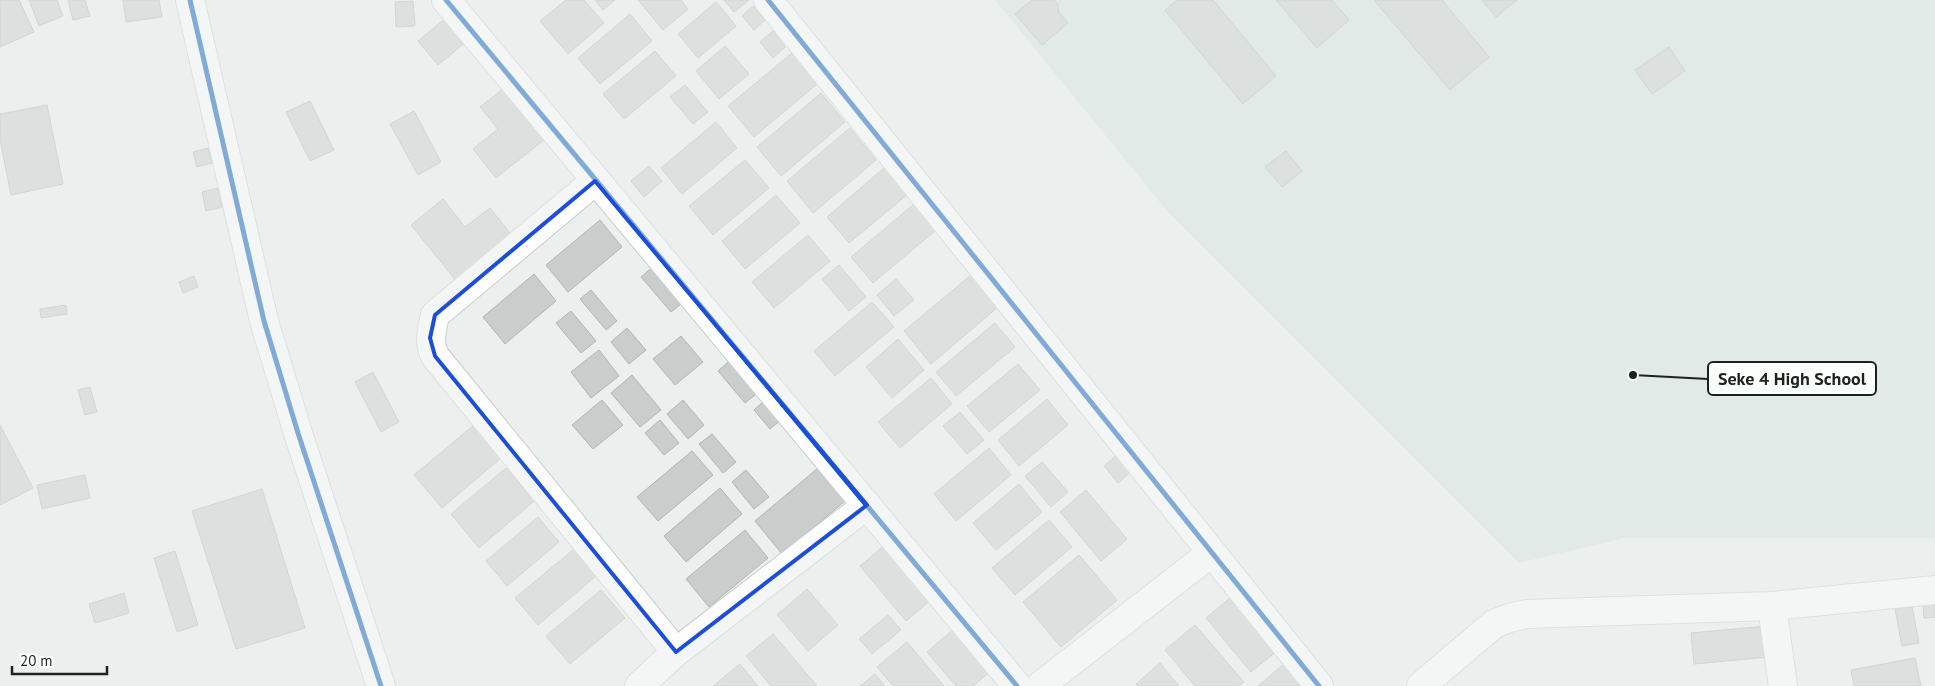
<svg xmlns="http://www.w3.org/2000/svg" width="1935" height="686" viewBox="0 0 1935 686" font-family="'PT Sans',sans-serif">
	<rect width="100%" height="100%" fill="#ebf0ee"/>
	<path fill="#d7e3dd" d="M995,0H1935V538H1625L1519,563L1167,211Z"/>
	<path fill="#c9cdcb" stroke="#b1b5b3" d="M0,0H19L34,32L0,47Z
		M29,0H57L63,16L39,26Z
		M68,0H85L90,16L73,20Z
		M123,0H159L162,17L126,22Z
		M566,0H584L604,23L568,54L540,21Z
		M595,0H615L603,10Z
		M638,0H681L688,9L663,30Z
		M724,0H749L734,12Z
		M1032,0H1054L1058,5V11L1068,23L1042,45L1015,14Z
		M1177,0H1213L1276,76L1243,104L1165,10Z
		M1276,0H1332L1349,20L1317,48Z
		M1374,0H1442L1489,57L1450,90Z
		M1482,0H1517L1496,17Z
		M413,1L415,26L396,27L395,2Z
		M716,2L736,26L698,58L678,34Z
		M753,6L765,20L754,30L742,16Z
		M630,14L652,41L600,84L578,58Z
		M447,17L467,41L438,65L418,41Z
		M773,31L785,47L773,58L760,42Z
		M725,46L749,74L719,99L696,71Z
		M1669,47L1685,71L1652,94L1635,70Z
		M655,51L676,76L624,119L603,94Z
		M792,53L817,84L754,137L728,106Z
		M685,85L708,112L693,124L670,97Z
		M504,88L545,139L496,178L473,149L498,129L480,107Z
		M821,93L845,122L781,176L757,147Z
		M310,101L334,150L310,161L286,112Z
		M47,105L63,184L11,195L0,139V114Z
		M414,111L441,162L418,175L390,124Z
		M716,122L737,148L682,194L661,168Z
		M850,128L876,160L813,213L787,181Z
		M208,148L212,163L197,167L193,152Z
		M1286,151L1302,171L1282,187L1265,167Z
		M745,160L769,188L713,235L689,206Z
		M649,166L662,181L644,197L631,181Z
		M884,168L907,195L849,243L827,217Z
		M218,188L222,207L206,211L202,192Z
		M776,195L800,223L745,269L722,241Z
		M443,199L465,227L490,208L514,238L458,283L411,225Z
		M914,204L936,230L873,283L851,257Z
		M600,220L622,247L568,292L546,265Z
		M808,235L830,261L774,308L752,282Z
		M655,265L685,301L671,312L641,277Z
		M839,265L866,297L849,311L822,279Z
		M534,274L556,301L505,344L483,317Z
		M971,275L998,307L931,364L904,331Z
		M194,276L198,287L183,293L179,282Z
		M896,279L914,300L894,316L877,295Z
		M591,290L617,321L606,330L580,299Z
		M872,302L894,327L835,376L814,351Z
		M66,305L67,314L41,318L40,309Z
		M571,311L596,341L581,353L556,323Z
		M995,323L1015,347L956,396L936,372Z
		M627,328L646,350L629,364L611,342Z
		M681,336L703,362L675,385L653,359Z
		M898,339L924,370L892,398L866,367Z
		M599,350L619,376L591,398L571,372Z
		M736,355L764,388L745,403L718,371Z
		M1018,364L1040,390L989,432L967,406Z
		M373,372L399,422L381,432L355,382Z
		M632,375L661,410L640,427L611,393Z
		M931,378L952,404L900,448L878,422Z
		M90,387L97,412L85,415L78,390Z
		M772,394L788,414L770,429L754,410Z
		M1047,399L1068,425L1019,466L998,440Z
		M602,400L623,425L593,449L572,425Z
		M683,400L704,425L688,439L667,414Z
		M960,412L984,440L967,454L943,426Z
		M660,420L679,443L664,455L645,433Z
		M0,425L33,488L0,505Z
		M474,425L501,458L442,508L414,475Z
		M712,434L736,462L723,473L699,444Z
		M989,448L1011,475L956,521L934,494Z
		M692,451L713,475L658,521L637,497Z
		M1122,451L1136,467L1118,483L1104,466Z
		M1042,462L1068,492L1051,507L1025,476Z
		M506,468L534,501L479,548L451,514Z
		M818,468L845,501L782,554L755,521Z
		M746,470L769,497L754,509L732,482Z
		M85,475L90,498L42,509L37,485Z
		M1019,484L1042,512L996,550L973,523Z
		M720,488L742,514L686,562L664,536Z
		M262,489L305,628L236,649L192,511Z
		M1086,490L1127,539L1101,561L1060,512Z
		M538,517L559,542L507,586L486,561Z
		M1049,520L1072,547L1015,595L992,568Z
		M745,530L768,558L709,607L686,579Z
		M885,545L931,600L906,621L860,566Z
		M574,549L596,576L538,625L515,598Z
		M175,551L198,625L177,632L154,558Z
		M1079,555L1117,600L1061,647L1023,602Z
		M807,589L838,625L808,651L777,615Z
		M601,590L625,618L570,664L546,636Z
		M124,593L129,613L95,623L89,604Z
		M1231,597L1277,651L1251,672L1206,618Z
		M1935,602V617L1924,618L1923,603Z
		M1912,606L1919,643L1902,646L1895,609Z
		M888,615L901,630L872,654L859,639Z
		M1195,625L1244,682L1239,686H1195L1165,650Z
		M1766,626L1769,657L1694,664L1691,633Z
		M955,628L991,671L973,686H956L927,652Z
		M773,634L817,686H771L746,656Z
		M907,642L944,686H893L877,667Z
		M1915,658L1921,686H1854L1851,670Z
		M1160,663L1179,686H1138L1136,684Z
		M740,664L758,686H713Z
		M1284,664L1303,686H1258Z
		M875,674L885,686H860Z"/>
	<g fill="none" stroke-linecap="round" stroke-linejoin="round">
		<defs>
			<path id="minor" d="M190,0L264,321L298,433L381,686
				M446,0L1017,686
				M768,0L1319,686
				M595,181L435,315C432,330 428,342 435,356L676,652
				M1772,606L1783,686
				M639,686L676,652L867,505
				M1040,686L1211,553
				M1421,686L1494,624L1509,618L1526,614L1772,606L1935,590"/>
		</defs>
		<use href="#minor" stroke="#c9cdcb" stroke-width="30"/>
		<use href="#minor" stroke="#fcfdfc" stroke-width="28"/>
		<defs>
			<path id="cycleway" d="M190,0L264,321L298,433L381,686
				M446,0L1017,686
				M768,0L1319,686"/>
		</defs>
		<use href="#cycleway" stroke="#fafffc" stroke-width="8"/>
		<use href="#cycleway" stroke="#0057b8" stroke-width="5"/>
	</g>
	<path d="M0 0H1935V686H0ZM595,181L867,505L676,652L435,356L430,338L435,315Z" fill="#ebf0ee" fill-opacity=".55" fill-rule="evenodd"/>
	<path fill="none" stroke="#1d4ed8" stroke-width="4" stroke-linejoin="round" d="M595,181L867,505L676,652L435,356L430,338L435,315Z"/>
	<path fill="none" stroke="#1d211f" stroke-width="2" d="M1633 375L1708 379"/>
	<circle fill="#1d211f" stroke="#fafffc" stroke-width="2" cx="1633" cy="375" r="5"/>
	<rect fill="#fafffc" stroke="#1d211f" stroke-width="2" x="1708" y="362" width="168" height="33" rx="5"/>
	<g font-size="18" text-anchor="middle" font-weight="bold" fill="#1d211f">
		<text x="1792" y="385">Seke 4 High School</text>
	</g>
	<path d="M12 666v8h95v-8" fill="none" stroke="#1d211f" stroke-width="2.5"/>
	<text x="20" y="666" font-size="15" fill="#1d211f" stroke="#fafffc" stroke-width="4" paint-order="stroke">20 m</text>
</svg>
